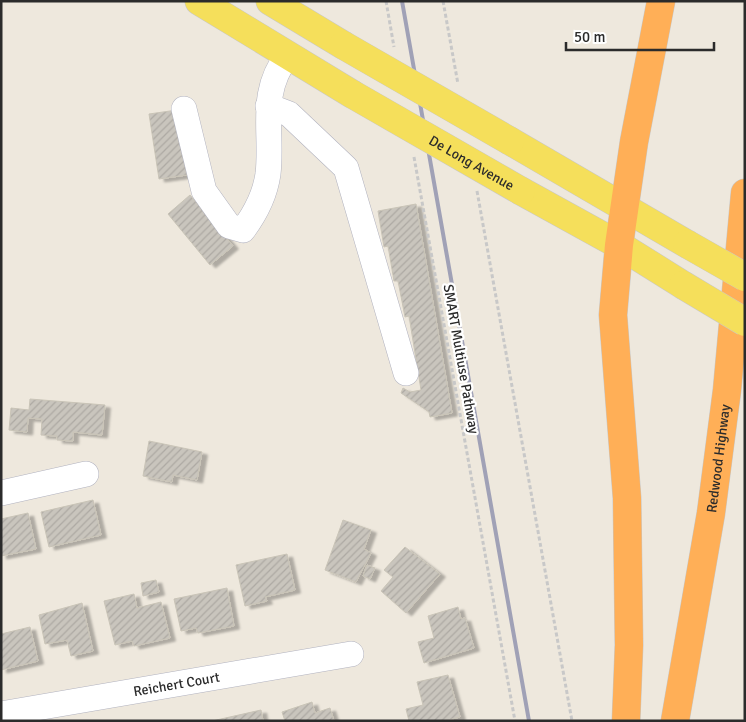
<svg xmlns="http://www.w3.org/2000/svg" width="746" height="722" viewBox="0 0 746 722" font-family="Signika,sans-serif">
	<defs>
		<pattern id="building-hatch" width="6" height="6" patternUnits="userSpaceOnUse" patternTransform="scale(1.25)"><rect width="6" height="6" fill="#c9c5bd"/><path d="M-1 1l2-2M0 6l6-6M5 7l2-2" fill="none" stroke="#ada9a3"/></pattern>
		<filter id="shadow"><feDropShadow dx="5.5" dy="3" stdDeviation="1" flood-color="#0004"/></filter>
	</defs>
	<rect width="100%" height="100%" fill="#eee8dd"/>
	<path fill="url(#building-hatch)" stroke="#c9c4b7" filter="url(#shadow)" d="M177,110L187,175L159,179L149,114Z
		M190,195L233,246L210,265L168,214Z
		M416,204L452,413L430,417L429,412L401,393L403,388L410,392L421,390L409,316L405,317L398,281H394L388,246L384,247L378,211Z
		M30,399L105,405L102,435L73,432V441L57,440V436L41,435L42,419L28,418L27,432L9,430L11,408L29,410Z
		M149,441L202,452L197,480L173,475L172,482L143,476Z
		M93,500L101,535L49,547L41,512Z
		M28,513L36,549L1,556V519Z
		M343,520L371,530L364,549L371,553L356,582L325,570Z
		M405,547L440,574L406,613L381,591L393,577L384,570Z
		M287,554L295,590L265,597L267,601L245,606L236,565Z
		M367,565L375,568L370,579L363,576Z
		M156,580L159,592L143,596L141,583Z
		M227,588L234,626L198,633L196,628L181,631L174,599Z
		M134,594L137,608L161,602L170,638L134,646L132,641L115,645L104,601Z
		M82,603L93,651L71,656L67,640L45,644L39,615Z
		M458,607L461,619L465,618L474,648L424,663L418,642L434,638L428,616Z
		M30,627L38,661L1,670V634Z
		M448,675L460,717L444,721H409L406,709L423,705L417,682Z
		M312,702L315,713L330,708L334,721H285L282,712Z
		M261,710L263,721H212Z"/>
	<g fill="none" stroke-linecap="round" stroke-linejoin="round">
		<defs>
			<g id="minor">
				<path d="M268,106L289,114L346,168L406,373"/>
				<path d="M184,109L204,191L229,226L243,230C255,214 265,195 268,174C273,131 258,93 288,55"/>
				<path d="M1,493L86,474"/>
				<path id="s1" d="M1,714L351,654"/>
			</g>
			<path id="major" d="M199,1L352,94
				M270,1L343,45
				M510,141L687,244
				M521,191L619,245L683,285"/>
			<g id="highway">
				<path d="M626,721L629,645L627,498L613,315L619,245L634,142L661,1"/>
				<path id="s2" d="M675,721L711,513L727,390L745,193"/>
			</g>
		</defs>
		<use href="#minor" stroke="#b1b2bf" stroke-width="26"/>
		<use href="#major" stroke="#c8c8c8" stroke-width="29"/>
		<use href="#highway" stroke="#c8c8c8" stroke-width="29"/>
		<path stroke="#c8c8c8" stroke-width="3" stroke-dasharray="4 2.5" stroke-linecap="butt" d="M386,1L394,47
			M443,1L458,84
			M414,157L515,721
			M477,191L572,721"/>
		<use href="#minor" stroke="#fff" stroke-width="25"/>
		<use href="#major" stroke="#f5df5b" stroke-width="28"/>
		<use href="#highway" stroke="#ffaf57" stroke-width="28"/>
		<path stroke="#a0a1b6" stroke-width="4" d="M402,1L529,721"/>
		<defs>
			<g id="major-bridge">
				<path d="M343,45L510,141"/>
				<path id="s3" d="M352,94L521,191"/>
				<path d="M687,244L745,277"/>
				<path d="M683,285L745,322"/>
			</g>
		</defs>
		<use href="#major-bridge" stroke="#c8c8c8" stroke-width="29" stroke-linecap="butt"/>
		<use href="#major-bridge" stroke="#f5df5b" stroke-width="28"/>
	</g>
	<g text-anchor="middle" dominant-baseline="central" stroke-width="4.5" stroke-linejoin="round" paint-order="stroke">
		<g font-size="14" fill="#2b2b2b" stroke="#fff">
			<text stroke="none"><textPath href="#s3" startOffset="138">De Long Avenue</textPath></text>
			<text transform="translate(461 359) rotate(80)">SMART Multiuse Pathway</text>
			<text stroke="none"><textPath href="#s2" startOffset="266">Redwood Highway</textPath></text>
			<text stroke="none"><textPath href="#s1" startOffset="178">Reichert Court</textPath></text>
		</g>
	</g>
	<rect width="746" height="722" fill="none" stroke="#2b2b2b" stroke-width="5"/>
	<path d="M566 42v8h148v-8" fill="none" stroke="#2b2b2b" stroke-width="2.5"/>
	<text x="574" y="42" font-size="15" fill="#2b2b2b" stroke="#ffffff" stroke-width="4" paint-order="stroke">50 m</text>
</svg>
